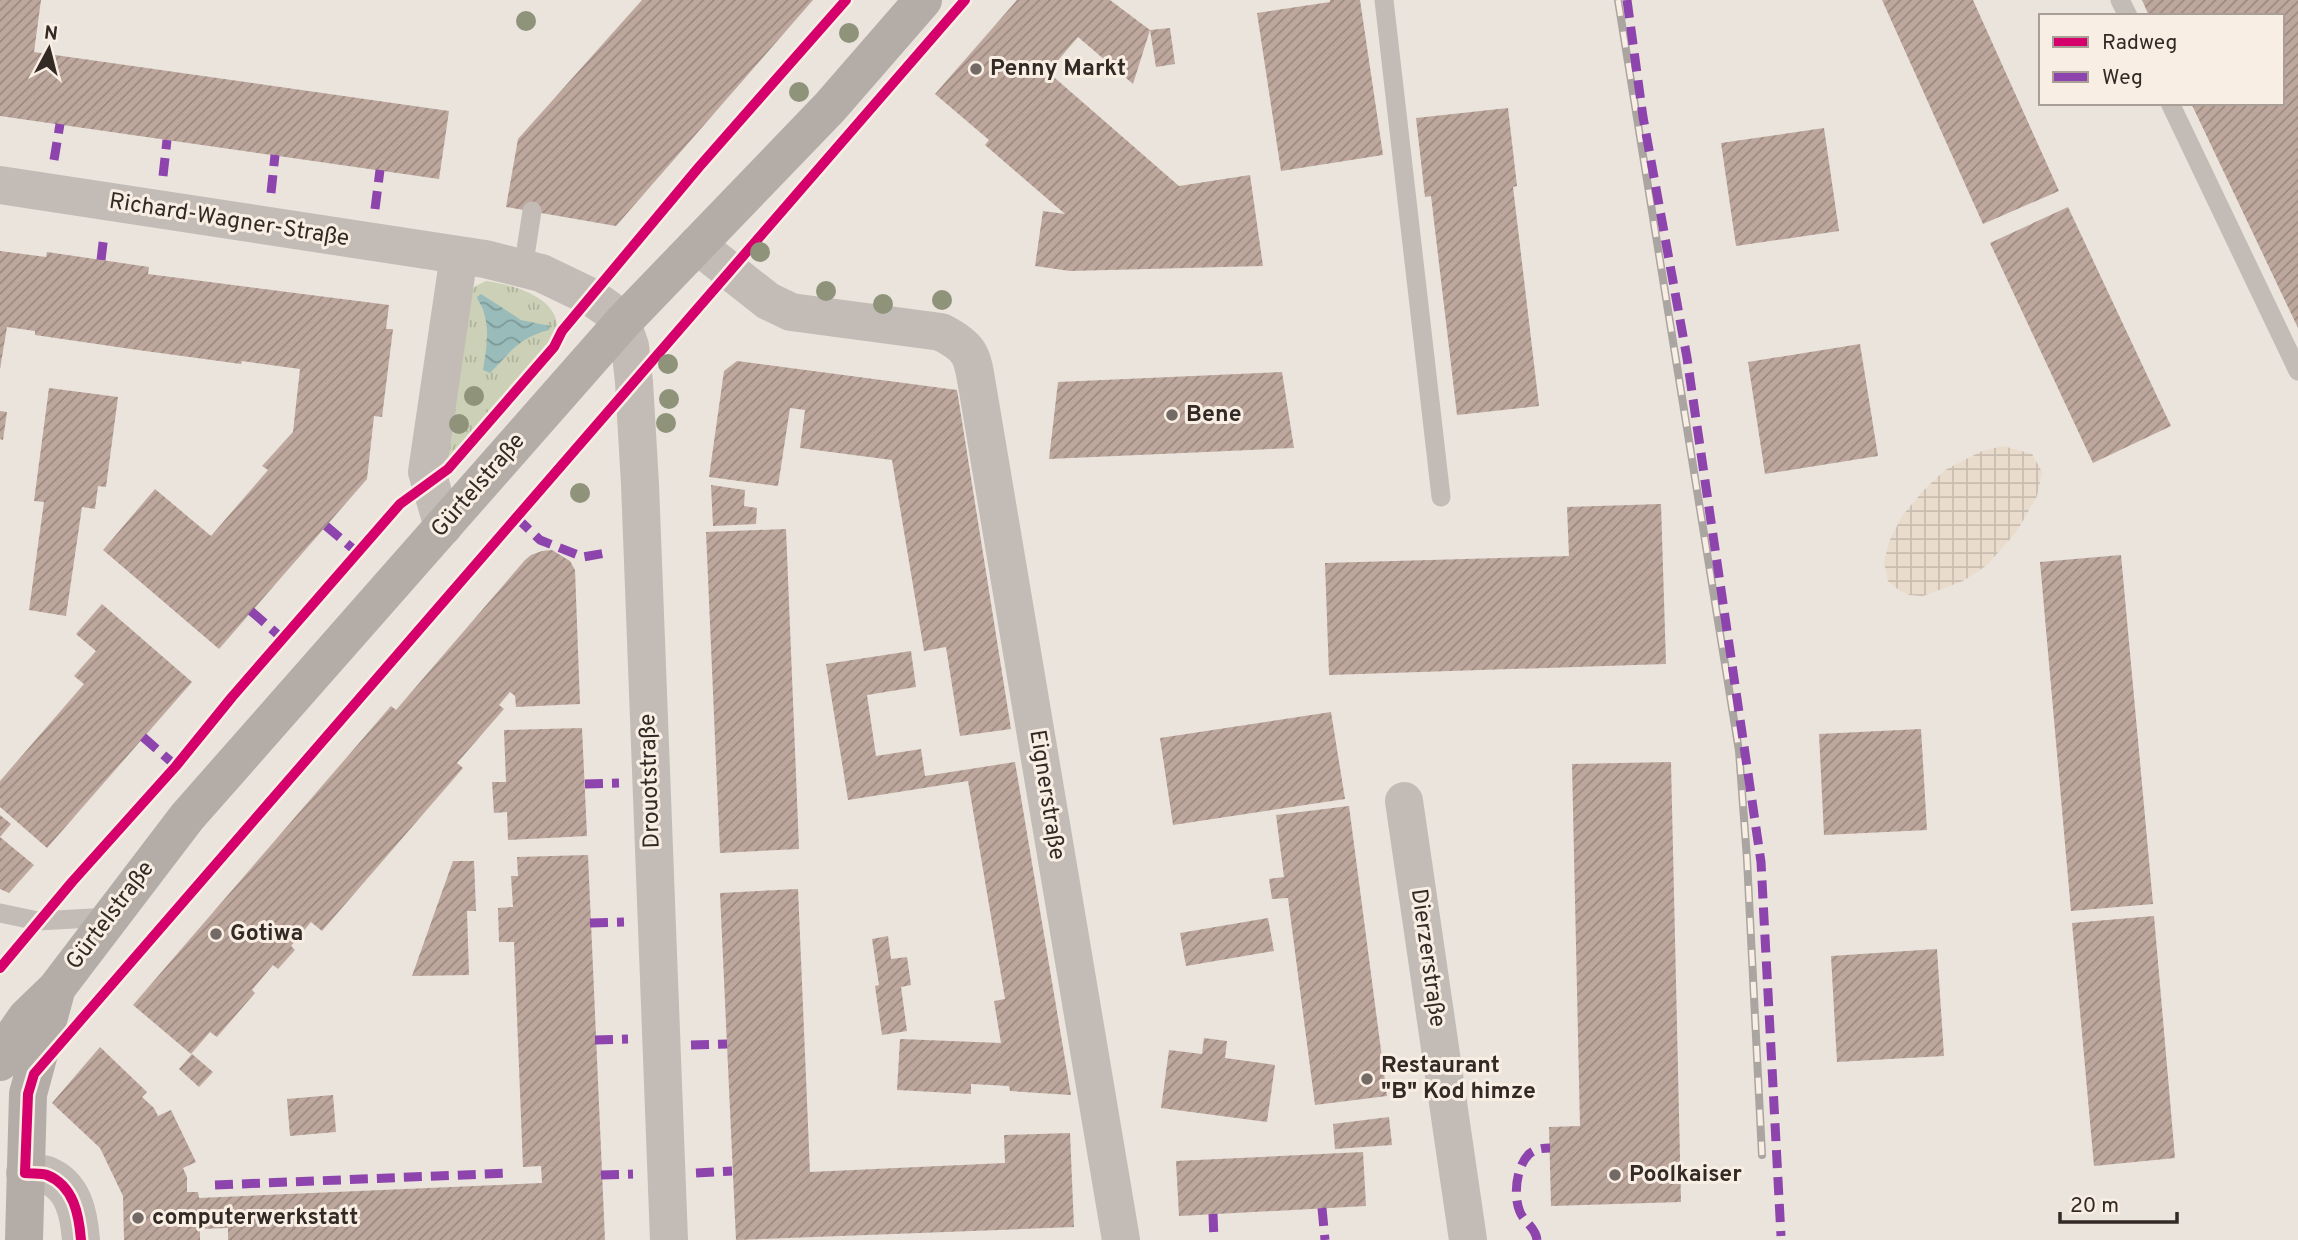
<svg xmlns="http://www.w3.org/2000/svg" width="2298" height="1240" viewBox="0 0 2298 1240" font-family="Overpass,sans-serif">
	<defs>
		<pattern id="grass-tufts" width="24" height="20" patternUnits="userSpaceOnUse" patternTransform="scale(1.75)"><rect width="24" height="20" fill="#cbd0b6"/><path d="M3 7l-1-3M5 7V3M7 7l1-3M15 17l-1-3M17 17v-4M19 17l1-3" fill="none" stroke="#afb39c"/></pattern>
		<pattern id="plaza-grid" width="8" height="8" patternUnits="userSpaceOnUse" patternTransform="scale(1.75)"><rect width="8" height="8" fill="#e9dccc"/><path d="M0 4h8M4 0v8" fill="none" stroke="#c8bdaf"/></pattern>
		<pattern id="water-waves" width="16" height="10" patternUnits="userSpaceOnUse" patternTransform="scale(1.75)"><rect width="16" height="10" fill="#99bcbb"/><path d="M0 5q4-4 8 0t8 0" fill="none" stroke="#7d9998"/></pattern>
		<pattern id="building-hatch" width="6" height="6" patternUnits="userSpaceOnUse" patternTransform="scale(1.75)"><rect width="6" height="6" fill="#bea89e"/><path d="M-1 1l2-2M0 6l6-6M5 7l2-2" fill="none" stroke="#9b8981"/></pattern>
	</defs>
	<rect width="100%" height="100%" fill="#eae4dd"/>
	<path fill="url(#grass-tufts)" d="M486,281C518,285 574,303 552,345L446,465L465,300L474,287Z"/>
	<path fill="url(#plaza-grid)" d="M2003,446L2032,454L2042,472L2037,496L2017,531L1987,565L1963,581L1923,596L1909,595L1899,590L1888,581L1884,562L1889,542L1902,516L1923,491L1945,470L1982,451Z"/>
	<path fill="url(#water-waves)" d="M481,294L521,320L550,326L549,330C518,338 511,352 490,373L483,370C486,351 490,332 484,313C483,307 479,303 477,297Z"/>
	<path fill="url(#building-hatch)" d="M0,0H41L34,52L449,111L439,179L0,116Z
		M642,0H813L616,226L506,207L518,139Z
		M1017,0H1110L1150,30L1170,28L1175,64L1156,67L1150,30L1133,84L1078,37L1048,72L1179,186L1250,175L1263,266L1070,271L1035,266L1043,211L1065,214L985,145L989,140L935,94Z
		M1330,0H1360L1383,155L1281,171L1257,13L1330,2Z
		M1882,0H1973L2059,191L1983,224Z
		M2142,0H2298V328L2191,103H2282V16H2149Z
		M1508,108L1517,186L1513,187L1539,406L1457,415L1431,196L1425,197L1416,118Z
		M1824,128L1839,231L1736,246L1721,143Z
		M2068,207L2171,426L2093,463L1990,243Z
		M0,251L46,257L47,252L149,267L148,274L389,305L386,329H393L382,417L374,416L367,479L219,649L103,550L155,489L211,536L268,470L262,466L293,432L300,369L242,361L241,364L138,350L35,335V331L7,327L0,369Z
		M1860,344L1878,456L1765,474L1748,362Z
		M737,361L957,390L1011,729L960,736L946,647L924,651L892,460L800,448L805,410L790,408L778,486L709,477L724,371Z
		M1282,372L1294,448L1049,459L1058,382Z
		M49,388L118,397L106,487L98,486L95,509L82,507L66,616L29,610L44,502L34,501Z
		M0,411L7,412L3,440L0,439Z
		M711,485L745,490L744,506L757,508L756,524L713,526Z
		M1661,504L1666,664L1329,675L1325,563L1569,556L1567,507Z
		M786,529L799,849L720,853L706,532Z
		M552,550L570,561L575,570L580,704L516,707L515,696L510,692L499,705L504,709L457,763L463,768L322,931L311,922L291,946L295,950L278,969L273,965L252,990L255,993L217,1037L210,1032L191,1054L133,1005L391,706L396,710L525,560L531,555L542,551Z
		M2121,555L2153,904L2071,911L2040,562Z
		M102,604L192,682L47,848L0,807V781L84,684L74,676L96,651L76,634Z
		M911,651L916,687L867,695L876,756L921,749L925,776L1015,762L1071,1095L1010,1091L1009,1086L971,1084V1094L897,1090L900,1039L1001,1043L994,1001L1005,999L968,781L848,800L826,664Z
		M1331,712L1345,799L1173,825L1160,738Z
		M582,728L587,836L508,840L507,812L494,813L492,782H506L504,730Z
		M1921,729L1927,830L1824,835L1819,734Z
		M1671,762L1681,1202L1551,1206L1549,1127L1580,1126L1572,764Z
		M1349,806L1387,1096L1315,1105L1288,898L1272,899L1269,879L1284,877L1276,815Z
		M0,815L11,824L0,837Z
		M0,837L34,865L9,893L0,889Z
		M588,855L605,1240H228V1228L200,1229V1240H124L123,1196L100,1148L52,1103L100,1047L147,1092L142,1097L154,1108L158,1116L171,1110L196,1162L183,1168L187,1177V1192H198L199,1198L542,1183L541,1166L523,1167L514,942H499L498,908L513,907L511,876H518L517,857Z
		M453,861H474L476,911H467L469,975L412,976Z
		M798,889L810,1172L1005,1163L1004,1135L1070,1133L1074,1227L736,1240L720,893Z
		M2154,916L2175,1158L2094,1166L2072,923Z
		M1268,918L1274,951L1186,966L1180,933Z
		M888,936L891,959L907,957L911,985L901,987L907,1031L882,1035L875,986L879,985L872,939Z
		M1937,949L1944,1056L1837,1062L1831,956Z
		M1204,1038L1227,1041L1225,1058L1275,1065L1267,1122L1161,1108L1169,1050L1202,1054Z
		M192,1054L213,1072L199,1087L179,1069Z
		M333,1095L336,1132L290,1136L287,1099Z
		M1389,1117L1392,1145L1335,1149L1333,1124Z
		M1363,1152L1366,1206L1179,1216L1176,1161Z"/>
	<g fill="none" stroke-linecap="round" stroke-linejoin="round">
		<path stroke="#c3bcb6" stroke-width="19" d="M1384,0L1441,497
			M2120,0L2128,16
			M2170,103L2298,371
			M523,269L532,211
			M0,913L38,921L110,917"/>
		<path stroke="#c3bcb6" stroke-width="38" d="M0,185L485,259L541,273L591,297L608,309L622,323L630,346L634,382L640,484L669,1240
			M697,245L768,301L791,312L941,332C974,349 972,357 978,391L1121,1240
			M443,527L427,472L459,255
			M1404,801L1468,1240
			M25,1173C32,1174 41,1173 47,1175C74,1186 79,1215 81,1240"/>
		<path stroke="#b4aca7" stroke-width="38" d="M0,1062L6,1047L26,1018L56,989L187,817L622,323L830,107L923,0
			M24,1240L28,1094L56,991"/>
		<defs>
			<path id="rail" d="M1618,0L1739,751L1747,859L1762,1155"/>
		</defs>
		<use href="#rail" stroke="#aaa5a1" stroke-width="8"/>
		<use href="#rail" stroke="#f8eee3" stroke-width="5" stroke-dasharray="16" stroke-linecap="butt"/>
		<path stroke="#8e44ad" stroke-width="9" stroke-dasharray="18 9" stroke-linecap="butt" d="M1627,0L1643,117L1687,358L1761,862L1781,1236
			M54,160L60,124
			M163,176L167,140
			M271,193L275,155
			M375,209L380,170
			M101,260L104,235
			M516,517L540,540L583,557L611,552
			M326,526L358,553
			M251,611L283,639
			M143,737L176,766
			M585,784L619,783
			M590,923L624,922
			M595,1040L628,1039
			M691,1045L727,1044
			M696,1173L732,1171
			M601,1175L633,1174
			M215,1185L511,1173
			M1322,1208L1325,1240
			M1213,1214L1214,1240
			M1537,1240C1536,1228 1525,1223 1520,1212C1513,1196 1516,1167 1529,1154C1535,1149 1542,1148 1550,1148"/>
		<defs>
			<path id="cycleway" d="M0,968L72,882L176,766L232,697L400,504L448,469L554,347L562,331L699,167L846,0
				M81,1240C79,1215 74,1186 47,1175C41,1173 32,1174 25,1173L28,1094L34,1074L965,0"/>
		</defs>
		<use href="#cycleway" stroke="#f8eee3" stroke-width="15"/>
		<use href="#cycleway" stroke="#d6006c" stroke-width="10"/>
	</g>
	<g fill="#8e937a">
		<circle cx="526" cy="21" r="10"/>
		<circle cx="849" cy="33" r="10"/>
		<circle cx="799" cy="92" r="10"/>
		<circle cx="760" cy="252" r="10"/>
		<circle cx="826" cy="291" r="10"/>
		<circle cx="942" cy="300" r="10"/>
		<circle cx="883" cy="304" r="10"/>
		<circle cx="668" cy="364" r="10"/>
		<circle cx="474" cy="396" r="10"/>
		<circle cx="669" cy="399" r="10"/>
		<circle cx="666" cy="423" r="10"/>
		<circle cx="459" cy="424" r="10"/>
		<circle cx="580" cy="493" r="10"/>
	</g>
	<g fill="#736a65" stroke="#f8eee3" stroke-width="2.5">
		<circle cx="976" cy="69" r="7"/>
		<circle cx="1172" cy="415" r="7"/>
		<circle cx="216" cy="934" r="7"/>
		<circle cx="1367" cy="1079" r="7"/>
		<circle cx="1615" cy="1175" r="7"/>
		<circle cx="138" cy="1218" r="7"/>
	</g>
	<g text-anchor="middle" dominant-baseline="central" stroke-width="6" stroke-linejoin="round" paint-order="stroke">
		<g font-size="23" font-weight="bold" fill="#332925" stroke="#f8eee3" text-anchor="start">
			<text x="990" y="69">Penny Markt</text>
			<text x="1186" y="415">Bene</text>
			<text x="230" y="934">Gotiwa</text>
			<text x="1381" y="1066">Restaurant<tspan x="1381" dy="26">"B" Kod himze</tspan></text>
			<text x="1629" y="1175">Poolkaiser</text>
			<text x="152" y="1218">computerwerkstatt</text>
		</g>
		<g font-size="23" fill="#332925" stroke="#f8eee3">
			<text transform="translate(229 221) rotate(9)">Richard-Wagner-Straße</text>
			<text transform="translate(479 486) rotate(-49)">Gürtelstraße</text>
			<text transform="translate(651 781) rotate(-92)">Drouotstraße</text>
			<text transform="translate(1046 795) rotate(81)">Eignerstraße</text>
			<text transform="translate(111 916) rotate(-53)">Gürtelstraße</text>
			<text transform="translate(1427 958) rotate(82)">Dierzerstraße</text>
		</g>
	</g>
	<rect x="2039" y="14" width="245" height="91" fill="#f8eee3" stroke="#a99f97" stroke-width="2"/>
	<rect x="2053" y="37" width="35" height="10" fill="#d6006c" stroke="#a99f97" stroke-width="2"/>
	<text x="2102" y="49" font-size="21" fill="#332925">Radweg</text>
	<rect x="2053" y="72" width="35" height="10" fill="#8e44ad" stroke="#a99f97" stroke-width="2"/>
	<text x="2102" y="84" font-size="21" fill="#332925">Weg</text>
	<g transform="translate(49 49) rotate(7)" stroke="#f8eee3" stroke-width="5" paint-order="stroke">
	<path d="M0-5L12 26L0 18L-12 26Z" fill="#332925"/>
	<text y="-10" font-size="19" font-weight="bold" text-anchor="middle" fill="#332925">N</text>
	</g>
	<path d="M2060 1212v10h117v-10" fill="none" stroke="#332925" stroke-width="3.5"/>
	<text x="2070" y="1212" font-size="21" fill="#332925" stroke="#f8eee3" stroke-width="5" paint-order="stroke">20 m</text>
</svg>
